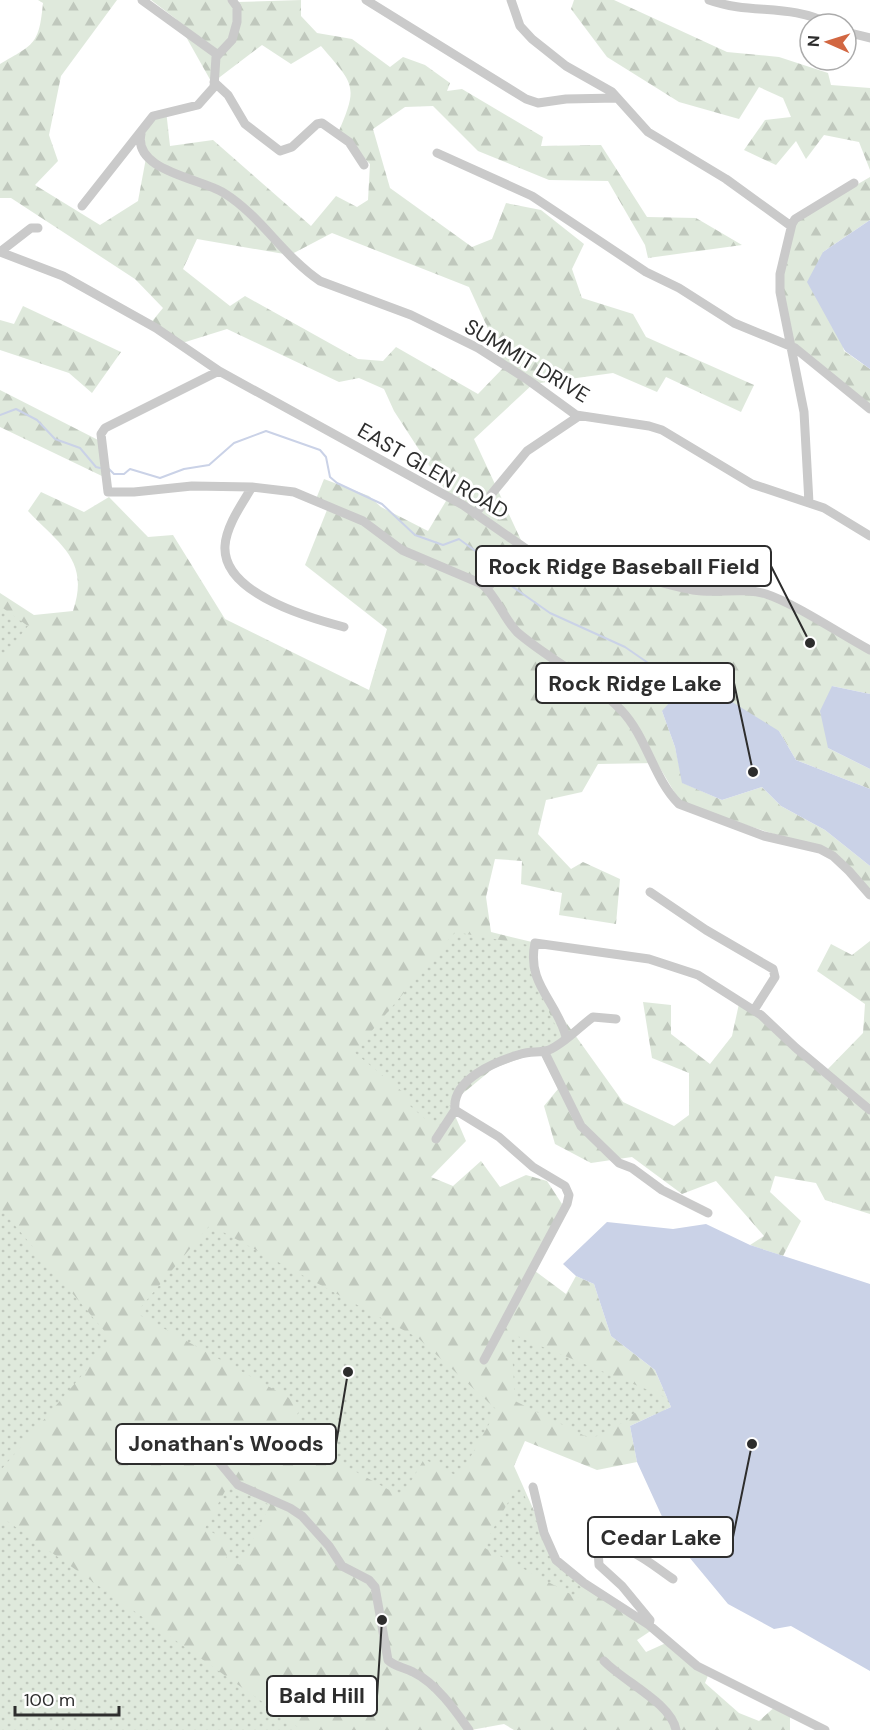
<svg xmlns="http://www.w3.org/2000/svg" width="870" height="1730" viewBox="0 0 870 1730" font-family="'DM Sans',sans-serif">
	<defs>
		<pattern id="forest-firs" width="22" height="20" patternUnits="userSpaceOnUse" patternTransform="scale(1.5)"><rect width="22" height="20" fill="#dfe9dc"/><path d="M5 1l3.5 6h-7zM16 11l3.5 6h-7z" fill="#c0c8bd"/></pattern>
		<pattern id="park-dots" width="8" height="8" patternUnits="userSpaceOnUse" patternTransform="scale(1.5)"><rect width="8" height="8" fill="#dfe9dc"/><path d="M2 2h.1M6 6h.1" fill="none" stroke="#c0c8bd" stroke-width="1.8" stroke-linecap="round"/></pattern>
	</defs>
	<rect width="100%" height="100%" fill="#fff"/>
	<path fill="url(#forest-firs)" fill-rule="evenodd" d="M38,0H117L61,76L49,135L58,161L35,185L100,225L138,201L146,158L144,127L166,110L170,146L213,140L311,226L336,196L357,207L368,200L370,164L338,133C359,85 354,85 321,46L291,64L262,45L212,83L176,19L151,0H232L237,2L301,0V16L317,33L352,39L390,67L403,57L425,65L450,83L447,91L462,89L543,137L541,146L601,145L647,217L696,218L742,245L648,258L645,245L608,181L549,180L478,151L433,106L405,107L373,129L390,188L472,247L492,239L506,203L541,210L584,244L572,269L582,298L633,314L646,337L754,385L741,412L666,377L657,392L613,373L533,384L474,439L527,553L604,565L685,589L766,593L870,646V694L832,686L828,748L870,769V789L796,760L779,731L662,711L675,747L683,783L722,800L762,787L781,806L825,830L870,866V891L825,850L682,805L657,763L598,764L582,792L546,800L538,834L571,869L583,862L620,879L616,924L559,915L562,893L521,884L522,861L495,859L486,897L491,932L532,942L542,989L623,1102L674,1126L689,1115V1073L652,1058L643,1002L671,1005V1034L710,1064L732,1036L740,999L825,1072L863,1033L865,1004L817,971L831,944L852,955L870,941V1214L825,1200L816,1183L775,1176L770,1192L801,1221L783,1256L750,1245L764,1236L716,1181L682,1194L632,1157L591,1163L555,1144L544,1106L558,1089L539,1050L507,1057L450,1104L466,1141L431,1177L453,1186L481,1161L500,1187L526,1175L547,1181L562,1204L531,1268L566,1294L576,1276L594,1284L611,1336L655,1370L671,1407L630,1426L637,1462L597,1470L525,1441L514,1466L556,1560L652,1630L637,1640L646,1652L666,1643L709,1673L705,1683L739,1713L759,1721L777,1705L790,1711V1730H514L504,1724L471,1730H0V593L34,615L73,611C90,560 60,545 28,511L41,492L84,512L109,497L148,537L173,535L225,619L369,690L387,629L305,565L329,505L316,499L324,479L369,496L381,507L428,531L449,496L394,411L384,389L359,378L339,382L227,329L179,344L149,325L163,308L135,279L11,198H0V64C35,44 39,44 43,3ZM332,233L469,287L505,366L478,394L396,347L383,361L358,359L245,296L230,306L183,269L197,239L290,255Z
		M574,0H614L727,52L779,57L828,73L831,85L870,88V170L859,142L824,135L806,159L796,141L776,165L744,150L765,120L791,117L783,98L759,87L739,119L679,102L607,57L571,9Z
		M870,177V220L823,252L844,351L870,369V407L790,341L778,278L793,222Z
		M23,306L121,352L92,393L69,373L0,350V320L14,324Z
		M0,390L104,443V477L0,427Z"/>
	<path fill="url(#park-dots)" d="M0,606L28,626L0,660Z
		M455,932L529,945L527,965L563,1042L553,1048C522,1059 480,1067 458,1093C449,1103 444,1119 438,1130L409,1105L404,1093L354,1052Z
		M0,1208L112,1340L0,1471Z
		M210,1225L418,1338L497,1410L459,1477L424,1459L402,1497L287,1434L302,1405L136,1313Z
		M511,1334L670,1399C666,1419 649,1415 634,1413L626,1421L591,1439L515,1401Z
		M230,1482L234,1489L270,1505L240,1565L226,1558L232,1544L205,1528Z
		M519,1483C535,1522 554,1556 582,1589L578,1598L483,1547Z
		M0,1516L302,1730H0Z"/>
	<path fill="#cad2e7" d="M870,220V369L845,351L807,282L823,252Z
		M692,677L779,731L796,760L870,789V866L825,830L781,806L762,787L722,800L682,783L675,747L662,711Z
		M832,686L870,694V769L828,748L820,711Z
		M607,1222L673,1229L706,1224L750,1245L870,1284V1671L791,1626L774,1629L728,1604L670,1534L637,1462L630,1426L671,1407L655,1370L611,1336L594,1284L576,1276L563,1264Z"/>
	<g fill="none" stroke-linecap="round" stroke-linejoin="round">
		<path stroke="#cad2e7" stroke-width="2" d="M0,415L16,409L37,420L55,439L80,448L96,467L100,468
			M109,469L114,474H124L130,469L160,478L184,469L209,465L234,443L266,431L320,450L326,457L330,477L337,483L382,504L415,535L443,545L459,539L485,558L499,576
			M503,580L550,613L625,647L683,687"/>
		<path stroke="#cacaca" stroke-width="9" d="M142,0L218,55
			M366,0L526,99L538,103L566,99L617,98
			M511,0L520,26L532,39L566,66L612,92L648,132L726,179L791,226
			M709,0C751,15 789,3 830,24
			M846,32L870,38
			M214,82L228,95L245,124L280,151L292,147L317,124L322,123L349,142L364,165
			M141,134C133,171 200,178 224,193C261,216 284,257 320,281L411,315L478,348L528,380L576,415L649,426L662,430L752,484L824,508L870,536
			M437,153L532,196L646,272L679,288L734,323L795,348L870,409
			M82,206L153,116L198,105L214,87L216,57L232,40L237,22V7L232,0
			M0,252L63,276L156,328L219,371L463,505L542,560
			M0,252L31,228H38
			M219,371L105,428L101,434L108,492H134L192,486L252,487L294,492L363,521L402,550L482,584C497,597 503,617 517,632C549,660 594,681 621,710C647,737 653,778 679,804L764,836L820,849L833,856L849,871L870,895
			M252,487C242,504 226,526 225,546C222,593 309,618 344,627
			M809,503L804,412L780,292V274L792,224L795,219L854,183
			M475,514L527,451L579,416
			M487,588C541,529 628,579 693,590C717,594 743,587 766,594C796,604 840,634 870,650
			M650,892L706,930L773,969L775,977L754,1010
			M566,1037C557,1001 526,984 535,943L649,959L698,975L761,1015L796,1048L870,1110
			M544,1051L581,1126L619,1163L632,1168L662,1190L708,1213
			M436,1139L455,1110
			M484,1360L567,1204L569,1195L565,1186L533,1167L499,1137L455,1110C451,1079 497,1061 521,1054C530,1051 540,1053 549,1050C565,1043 579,1027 593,1017L616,1019
			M210,1451L238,1485L290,1508L302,1516L329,1546L342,1566L369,1580L375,1587L388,1660C395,1667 404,1667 413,1672C436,1683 455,1710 469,1730
			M533,1487L544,1533L556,1560L584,1583L649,1625L697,1666L825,1730
			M649,1625L650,1620L622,1586L599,1565L598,1550L602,1546C629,1543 652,1565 673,1579
			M604,1661C624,1682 671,1703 676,1730"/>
	</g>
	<g text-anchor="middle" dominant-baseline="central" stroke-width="6" stroke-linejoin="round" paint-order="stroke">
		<g font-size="21" fill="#2d2d2d" stroke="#fff">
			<text transform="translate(527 361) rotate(31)">SUMMIT DRIVE</text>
			<text transform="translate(433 471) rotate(30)">EAST GLEN ROAD</text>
		</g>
	</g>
	<path fill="none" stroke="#2d2d2d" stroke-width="2" d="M810 643L771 566M753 772L734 683M348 1372L336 1444M752 1444L733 1537M382 1620L377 1696"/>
	<g fill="#2d2d2d" stroke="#fff" stroke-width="2">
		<circle cx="810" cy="643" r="6"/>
		<circle cx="753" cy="772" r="6"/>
		<circle cx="348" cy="1372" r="6"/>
		<circle cx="752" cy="1444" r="6"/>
		<circle cx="382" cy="1620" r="6"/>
	</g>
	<g fill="#fff" stroke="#2d2d2d" stroke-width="2">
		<rect x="476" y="546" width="295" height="40" rx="6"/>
		<rect x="536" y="663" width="198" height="40" rx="6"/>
		<rect x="116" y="1424" width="220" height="40" rx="6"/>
		<rect x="588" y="1517" width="145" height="40" rx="6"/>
		<rect x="267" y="1676" width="110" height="40" rx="6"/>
	</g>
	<g font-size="22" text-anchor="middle" font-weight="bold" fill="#2d2d2d">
		<text x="624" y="574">Rock Ridge Baseball Field</text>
		<text x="635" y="691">Rock Ridge Lake</text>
		<text x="226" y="1451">Jonathan's Woods</text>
		<text x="661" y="1545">Cedar Lake</text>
		<text x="322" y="1703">Bald Hill</text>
	</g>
	<g transform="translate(828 42) rotate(273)"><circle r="28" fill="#ffffff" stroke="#ababab" stroke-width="1.5"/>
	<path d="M0-4.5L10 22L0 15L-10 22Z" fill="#d26742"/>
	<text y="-9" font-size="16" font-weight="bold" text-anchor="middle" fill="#2d2d2d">N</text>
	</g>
	<path d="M15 1706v9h104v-9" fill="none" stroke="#2d2d2d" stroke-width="3"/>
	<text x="24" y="1706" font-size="18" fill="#2d2d2d" stroke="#ffffff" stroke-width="4.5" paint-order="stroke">100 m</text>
</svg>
